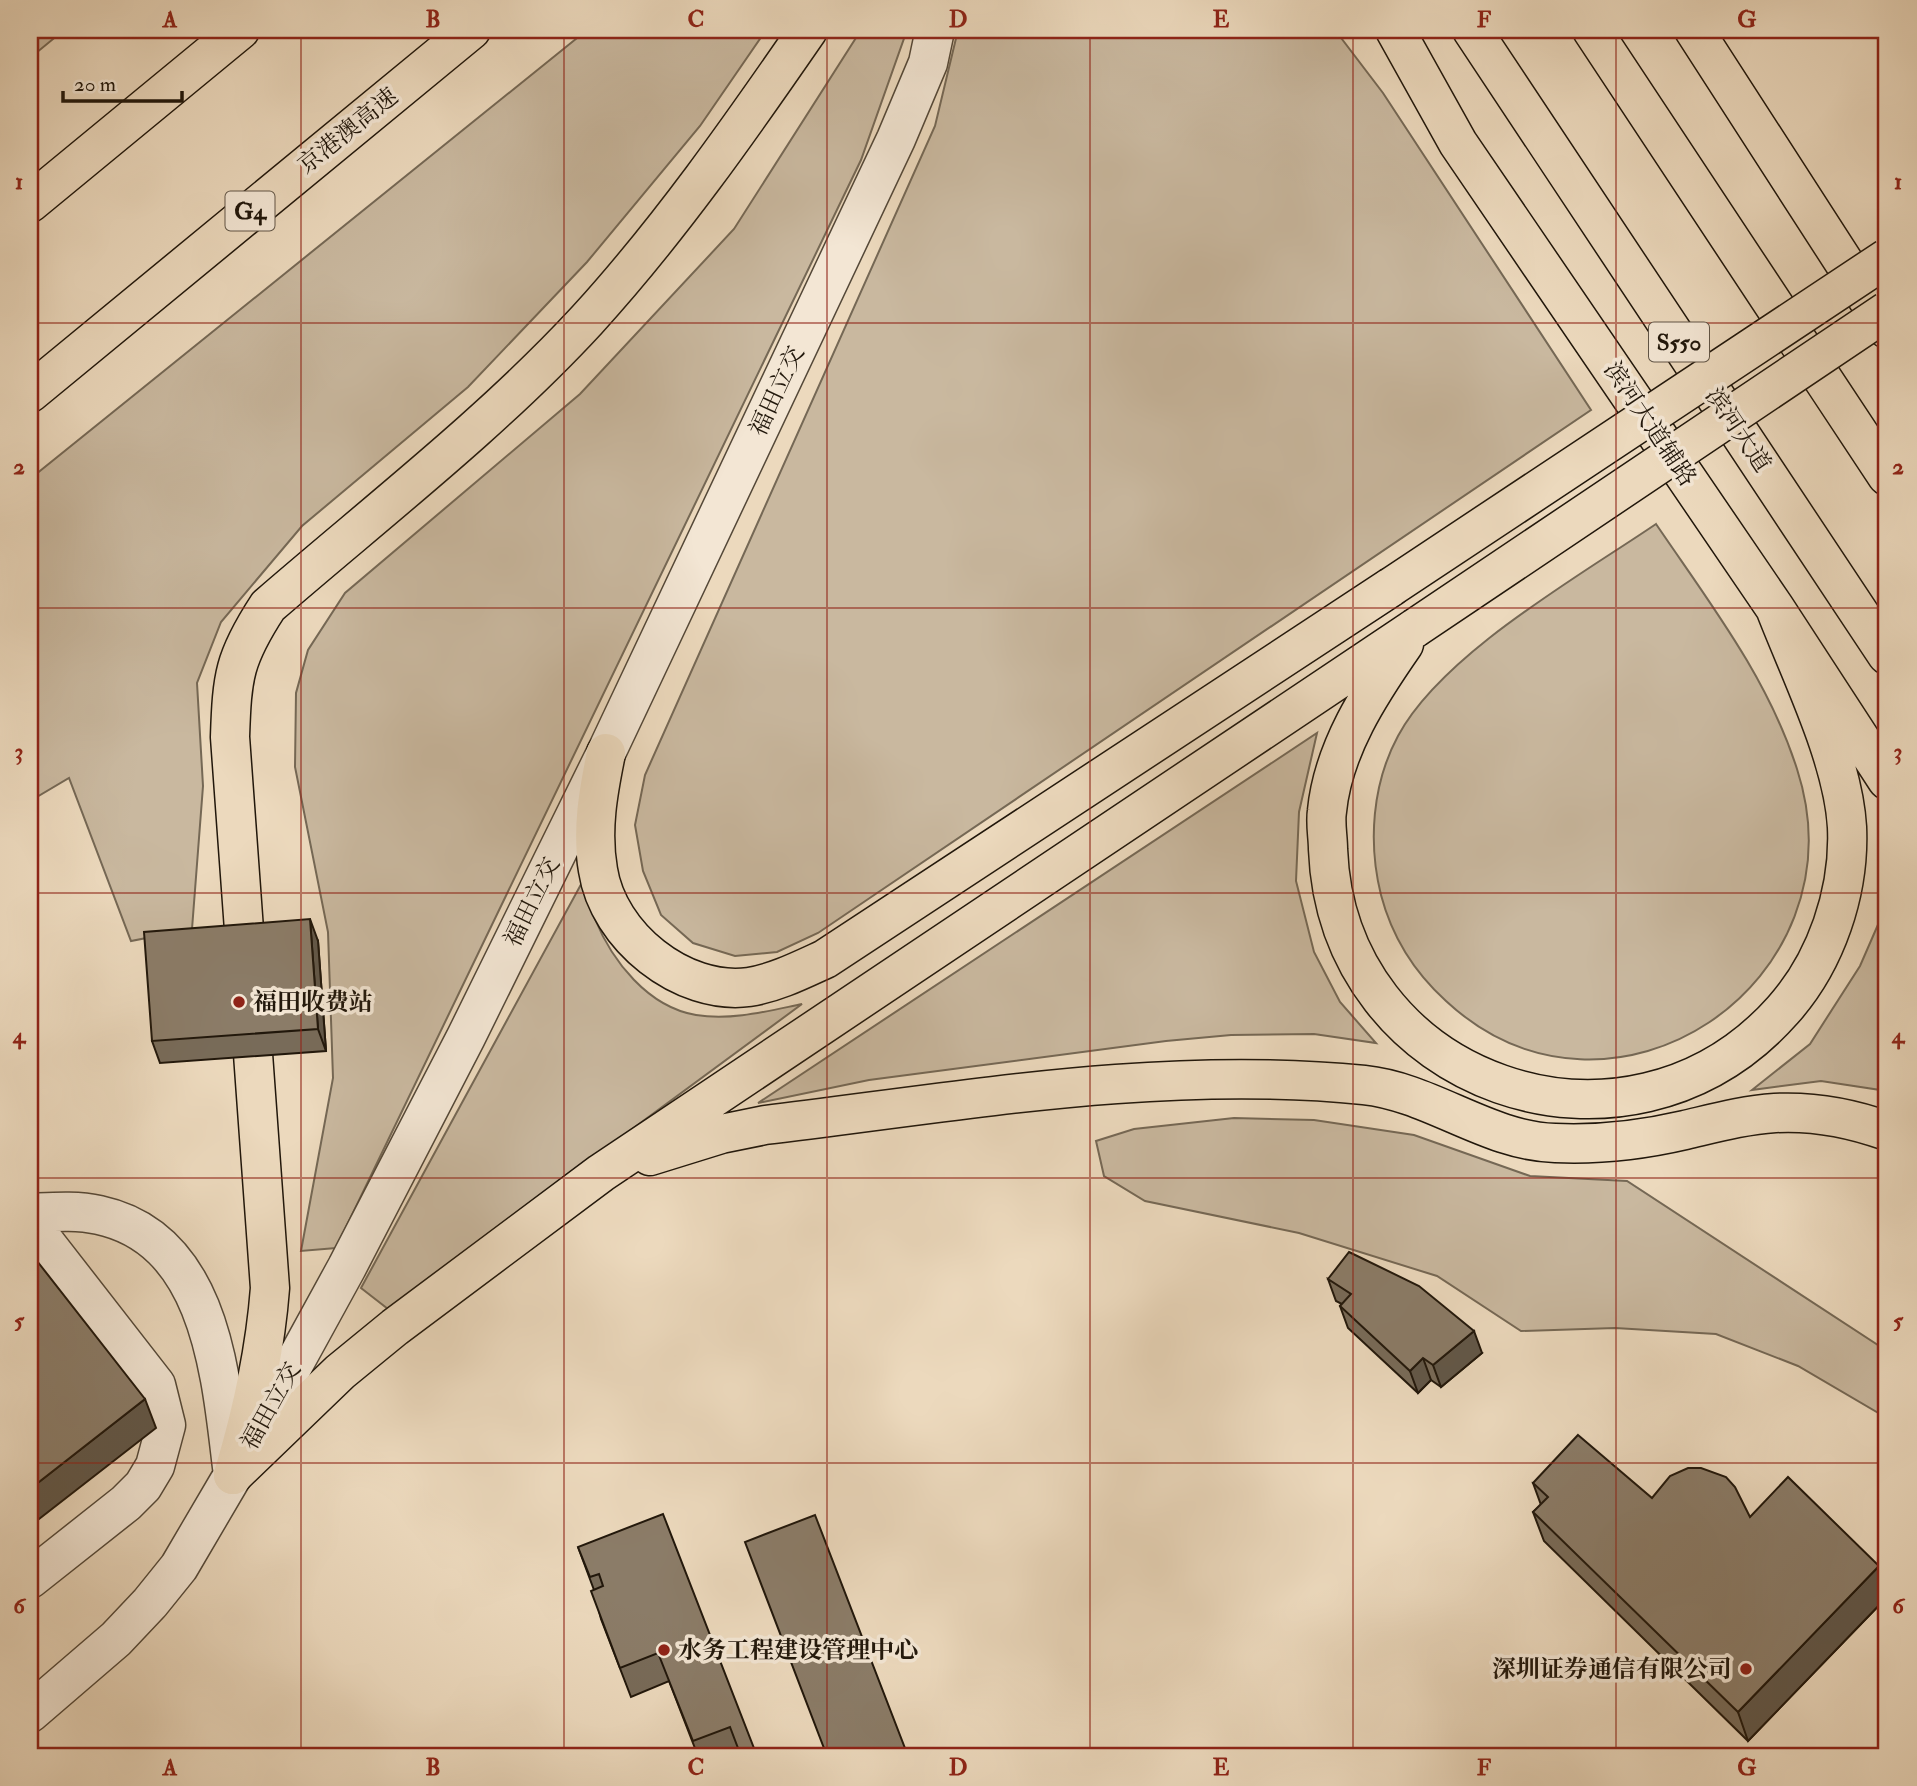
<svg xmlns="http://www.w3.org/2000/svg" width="1917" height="1786" viewBox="0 0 1917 1786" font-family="'IM FELL Double Pica','Noto Serif SC',serif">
	<rect width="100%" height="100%" fill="#ecd9bd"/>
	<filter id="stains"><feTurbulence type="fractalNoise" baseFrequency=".00286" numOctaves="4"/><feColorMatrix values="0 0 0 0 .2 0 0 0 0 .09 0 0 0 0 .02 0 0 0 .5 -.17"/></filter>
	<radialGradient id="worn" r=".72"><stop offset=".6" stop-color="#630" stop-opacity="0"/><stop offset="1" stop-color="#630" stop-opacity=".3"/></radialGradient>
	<path fill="#c9b89f" stroke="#756855" stroke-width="2" d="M30,30H64L30,58Z
		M587,30H766L700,126L587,262L468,387L302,526L221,622L197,683L203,786L192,929L131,941L69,778L30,801V479Z
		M861,30H907L861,160L336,1248L301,1251L333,1078L328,932L295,767L296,693L308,650L345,593L580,394L734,229Z
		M958,30H1335L1383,93L1591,410L818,933L777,952L735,956L693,943L661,915L643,871L635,825L645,775L935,126Z
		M1656,524C1709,602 1768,678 1797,769C1866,982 1611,1154 1446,1001C1414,972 1392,937 1381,895C1368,843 1372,784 1398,736C1442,654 1578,577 1656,524Z
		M1317,733L1299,812L1296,881L1314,952L1340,1002L1376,1043L1314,1034L1231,1035L1166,1041L869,1080L758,1103Z
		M585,877C589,890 590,906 595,919C612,961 648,1007 696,1015C731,1021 768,1011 802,1004L388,1309L361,1288Z
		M1887,904V1091L1821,1081L1752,1090L1810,1044L1860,966Z
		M1234,1118L1314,1120L1414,1135L1530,1176L1627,1181L1887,1351V1418L1798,1366L1716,1334L1615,1328L1521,1331L1437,1276L1299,1233L1145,1201L1104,1176L1096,1141L1134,1129Z"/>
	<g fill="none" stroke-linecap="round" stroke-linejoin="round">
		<defs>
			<path id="minor" d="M30,1213C53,1212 76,1210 99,1215C214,1240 221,1381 233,1475
				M30,1223L156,1385L166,1425L155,1466L143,1486L126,1503L30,1579
				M30,1713L116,1639L150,1603L179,1567L233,1475L347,1267L466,1037L606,753L896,139L928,63L935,30"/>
			<path id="major" d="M1395,30L1458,143L1775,608L1887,780
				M1694,30L1887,329
				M1404,644C1370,693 1333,749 1327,811C1325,823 1328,837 1328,849C1337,1085 1627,1186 1783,1010C1826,962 1850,892 1847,827C1843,758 1800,673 1775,608
				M606,753C598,792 591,830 598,870C608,936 682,996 749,987C775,983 801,970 825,959L1391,587
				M650,1156L721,1134L765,1125C964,1101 1163,1065 1364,1085C1431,1092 1487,1141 1555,1143C1599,1145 1642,1140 1685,1130C1715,1123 1744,1115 1775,1113C1814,1111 1851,1118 1887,1131
				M233,1475L340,1372L395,1327L601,1173L1415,628"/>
			<path id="highway" d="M1472,30L1887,655
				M1592,30L1887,476
				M30,203L240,30
				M30,393L471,30
				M233,1475C252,1412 265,1353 270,1288L230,737C232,676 234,658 268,606C374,514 492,423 587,320C669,230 739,130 808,30"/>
		</defs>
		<use href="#minor" stroke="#544838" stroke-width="41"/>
		<use href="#major" stroke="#21170b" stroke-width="41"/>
		<use href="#highway" stroke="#21170b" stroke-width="41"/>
		<use href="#minor" stroke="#f3e6d4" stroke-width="38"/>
		<use href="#major" stroke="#ecd9bd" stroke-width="38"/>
		<use href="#highway" stroke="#ecd9bd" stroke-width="38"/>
		<defs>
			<path id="major-bridge" d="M1391,587L1887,258
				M1415,628L1887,311"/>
		</defs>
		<use href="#major-bridge" stroke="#21170b" stroke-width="41" stroke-linecap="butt"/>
		<use href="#major-bridge" stroke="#ecd9bd" stroke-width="38"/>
	</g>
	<path fill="#786b59" stroke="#21170b" stroke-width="2" d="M318,941L326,1051L160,1063L152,1041Z
		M1328,1279L1482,1353L1441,1387L1431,1380L1418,1393L1348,1328L1340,1306L1342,1304L1336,1301Z
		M1533,1483L1652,1498L1879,1566L1887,1589V1597L1748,1741L1544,1541L1533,1512L1541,1505Z
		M578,1547L757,1756H698L669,1681L631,1697L601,1619L594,1590Z"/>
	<path fill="#615749" stroke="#21170b" stroke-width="2" d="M310,919L318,941L326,1051L318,1029Z
		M1474,1331L1482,1353L1441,1387L1433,1365Z
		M1423,1358L1431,1380L1418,1393L1410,1371Z
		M145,1399L156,1428L30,1526V1489Z
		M1879,1566L1887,1589V1597L1748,1741L1738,1712Z"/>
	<path fill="#8b7c68" stroke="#21170b" stroke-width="2" d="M310,919L318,1029L152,1041L144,932Z
		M30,1252L145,1399L30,1489Z
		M1349,1252L1419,1286L1474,1331L1433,1365L1423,1358L1410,1371L1340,1306L1351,1294L1328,1279Z
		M1578,1435L1652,1498L1670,1476L1688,1468H1701L1726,1477L1735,1487L1750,1517L1788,1477L1879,1566L1738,1712L1533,1512L1548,1497L1533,1483Z
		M663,1514L757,1756H741L730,1727L693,1741L658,1653L620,1668L591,1591L603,1586L599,1574L590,1577L578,1547Z
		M815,1515L908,1756H827L745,1542Z"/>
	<path fill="none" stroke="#8f2418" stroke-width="2" stroke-opacity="0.55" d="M301,30V1756M564,30V1756M827,30V1756M1090,30V1756M1353,30V1756M1616,30V1756M30,323H1887M30,608H1887M30,893H1887M30,1178H1887M30,1463H1887"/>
	<g fill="#8f2418" stroke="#f3e6d4" stroke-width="2.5">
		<circle cx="239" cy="1002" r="7"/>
		<circle cx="664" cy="1650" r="7"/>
		<circle cx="1746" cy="1669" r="7"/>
	</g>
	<g text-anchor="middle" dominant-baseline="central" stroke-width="7" stroke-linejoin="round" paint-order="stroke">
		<g fill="#f3e6d4" stroke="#605547" stroke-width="2">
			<rect x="225.5" y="191.5" width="49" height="39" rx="5"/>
			<rect x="1649" y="322.5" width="60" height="39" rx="5"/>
		</g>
		<g font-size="23" font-weight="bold" fill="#21170b">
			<text x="250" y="211">G4</text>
			<text x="1679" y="342">S550</text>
		</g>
		<g font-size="24" fill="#21170b" stroke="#f3e6d4">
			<text transform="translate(348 131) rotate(-39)">京港澳高速</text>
			<text transform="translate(777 391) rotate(-65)">福田立交</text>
			<text transform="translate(1650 424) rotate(56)">滨河大道辅路</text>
			<text transform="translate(1738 430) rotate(56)">滨河大道</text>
			<text transform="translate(532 902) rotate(-64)">福田立交</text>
			<text transform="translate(271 1406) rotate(-61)">福田立交</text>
		</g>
		<g font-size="24" font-weight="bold" fill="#21170b" stroke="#f3e6d4" text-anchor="start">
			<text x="253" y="1002">福田收费站</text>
			<text x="678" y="1650">水务工程建设管理中心</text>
			<text x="1732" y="1669" text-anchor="end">深圳证券通信有限公司</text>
		</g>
	</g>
	<rect width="1917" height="1786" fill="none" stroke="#ecd9bd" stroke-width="77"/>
	<path d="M63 91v10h119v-10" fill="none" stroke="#21170b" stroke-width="3.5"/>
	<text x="74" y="91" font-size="21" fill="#21170b" stroke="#f3e6d4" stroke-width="5" paint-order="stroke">20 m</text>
	<rect x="38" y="38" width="1840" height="1710" fill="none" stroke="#8f2418" stroke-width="2.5"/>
	<g font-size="23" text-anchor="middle" font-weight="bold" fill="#8f2418">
		<text x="170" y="27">A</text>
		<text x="433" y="27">B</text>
		<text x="696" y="27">C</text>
		<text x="958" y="27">D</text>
		<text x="1221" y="27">E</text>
		<text x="1484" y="27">F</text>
		<text x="1747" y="27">G</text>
		<text x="19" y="189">1</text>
		<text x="1898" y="189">1</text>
		<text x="19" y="474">2</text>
		<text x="1898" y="474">2</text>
		<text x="19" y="759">3</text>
		<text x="1898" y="759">3</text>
		<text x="19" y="1043">4</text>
		<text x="1898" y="1043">4</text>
		<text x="19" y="1328">5</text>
		<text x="1898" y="1328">5</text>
		<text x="19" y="1613">6</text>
		<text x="1898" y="1613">6</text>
		<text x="170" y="1775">A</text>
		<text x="433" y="1775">B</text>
		<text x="696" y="1775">C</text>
		<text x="958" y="1775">D</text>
		<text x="1221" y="1775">E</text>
		<text x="1484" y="1775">F</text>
		<text x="1747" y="1775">G</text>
	</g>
	<rect width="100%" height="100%" filter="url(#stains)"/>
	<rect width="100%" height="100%" fill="url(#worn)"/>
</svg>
